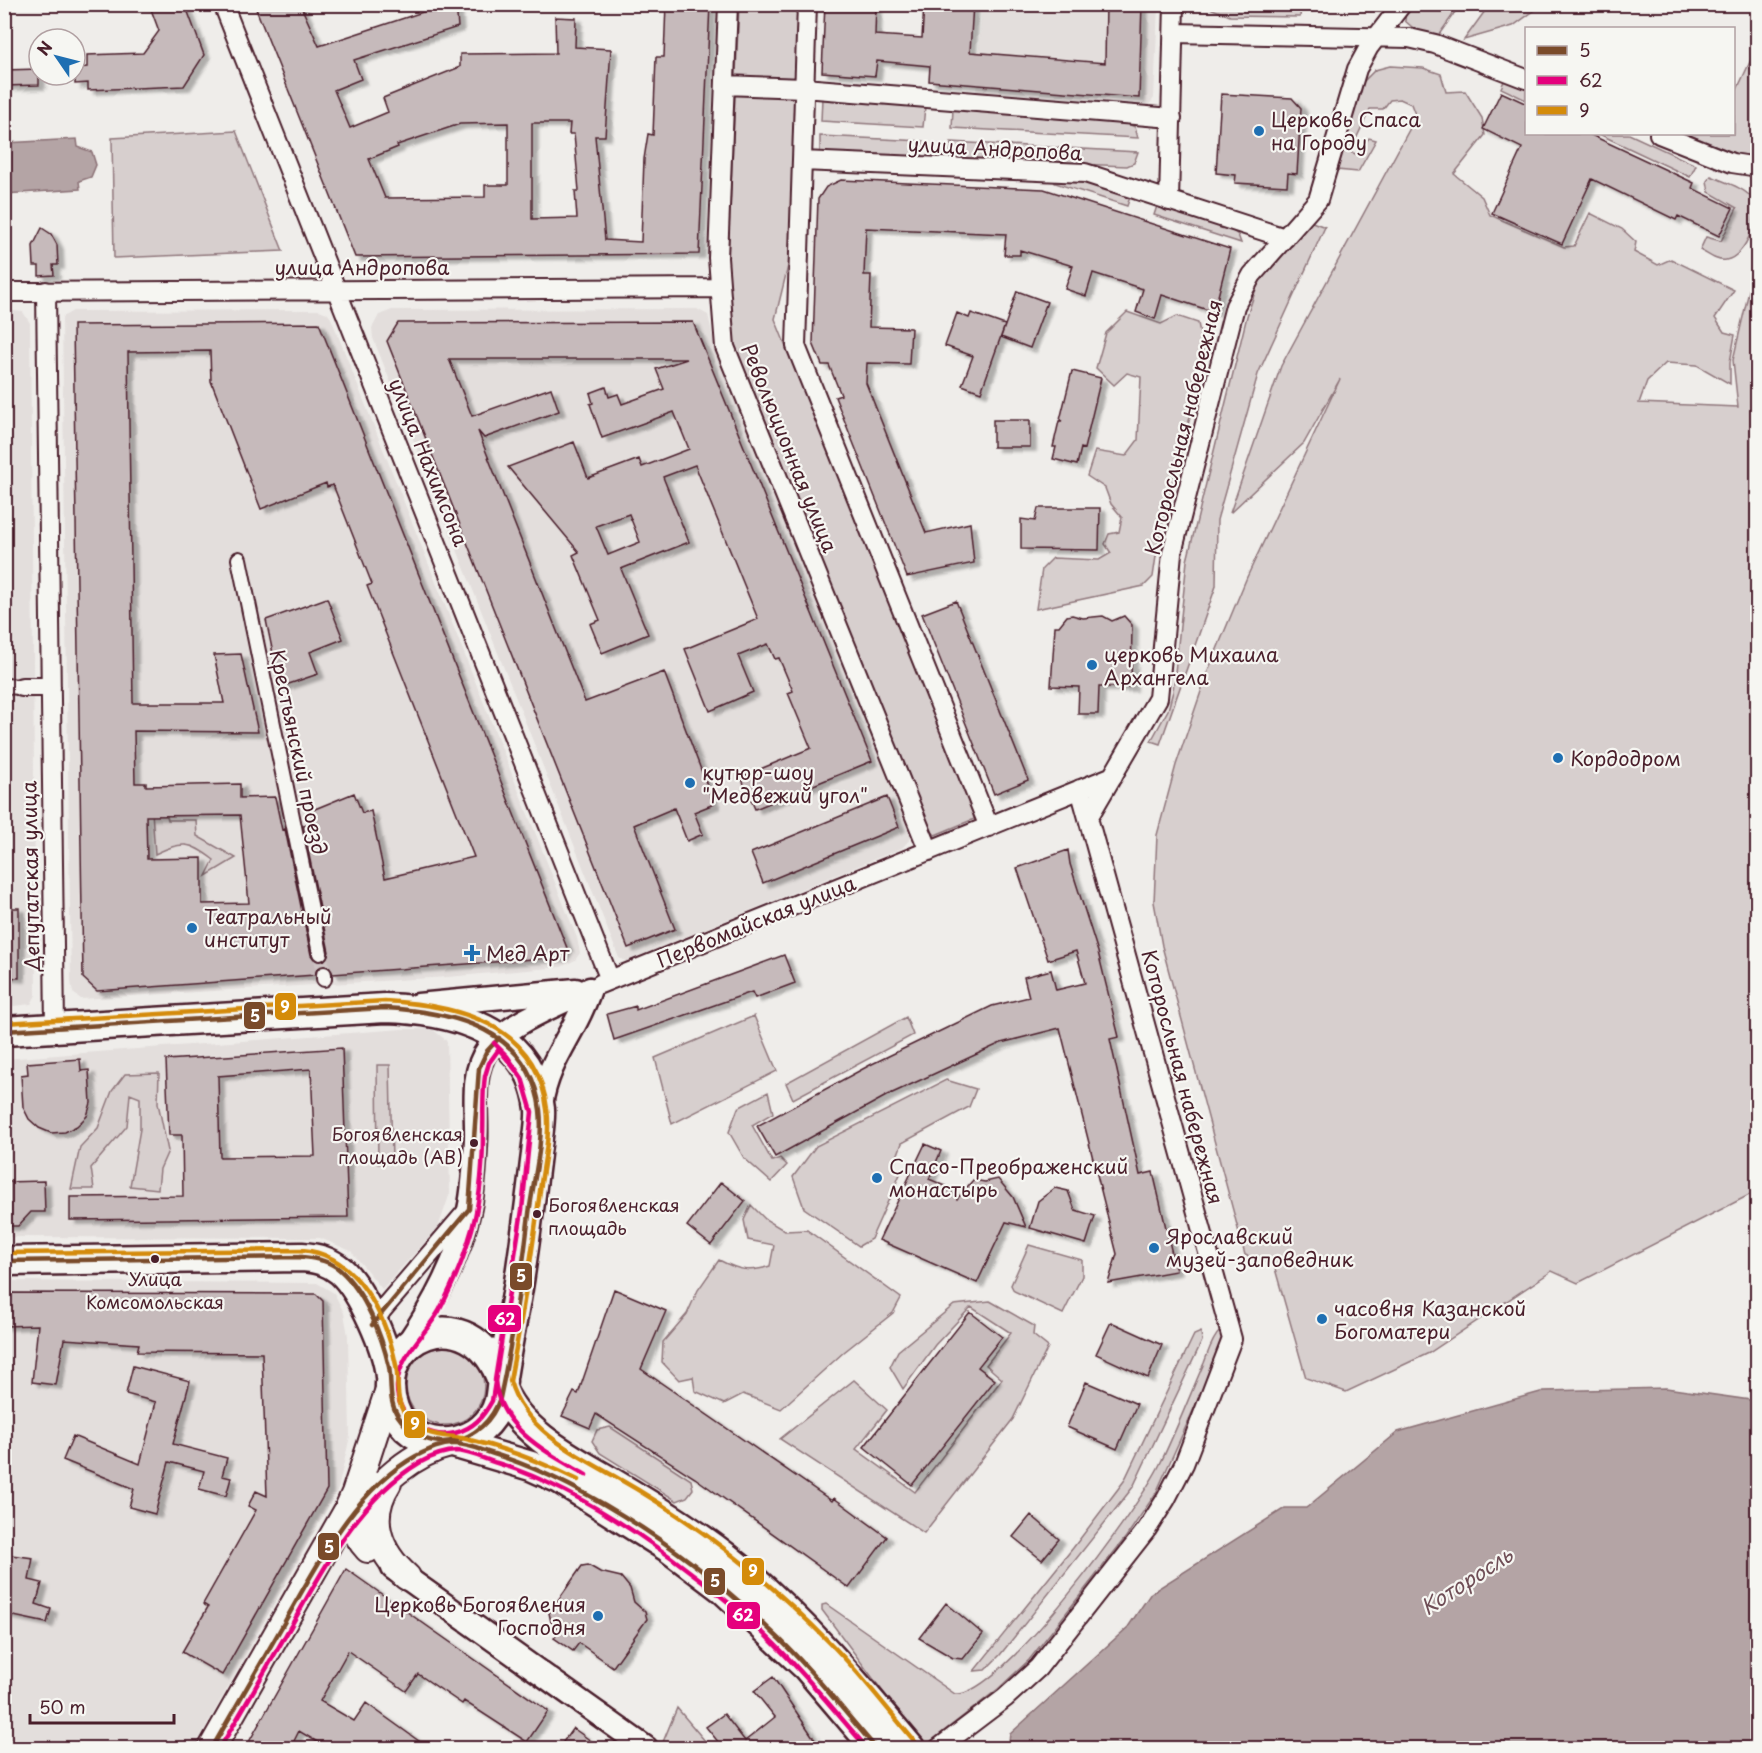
<svg xmlns="http://www.w3.org/2000/svg" width="1762" height="1753" viewBox="0 0 1762 1753" font-family="'Playpen Sans',sans-serif">
	<defs>
		<filter id="shadow"><feDropShadow dx="6" dy="4" stdDeviation="1.5" flood-color="#0004"/></filter>
	</defs>
	<rect width="100%" height="100%" fill="#efedea"/>
	<filter id="ink" filterUnits="userSpaceOnUse"><feTurbulence type="fractalNoise" baseFrequency=".0167" numOctaves="2"/><feDisplacementMap in="SourceGraphic" scale="12" xChannelSelector="R" yChannelSelector="G"/><feConvolveMatrix kernelMatrix="1 2 1 2 8 2 1 2 1" color-interpolation-filters="sRGB"/></filter>
	<g filter="url(#ink)">
		<path fill="#e3dedc" d="M982,5H1158L1154,98L1148,106L1142,107L976,93Z
			M697,309L708,315L717,354L912,837L902,848L626,961L619,958L373,338L372,328L379,315L392,310Z
			M4,310L23,312L30,323L36,995L31,1004L5,1007Z
			M319,310L327,313L331,318L577,938L580,953L575,960L561,967L447,977L81,999L73,993L71,982L62,317L73,311Z
			M402,1029H432L447,1041L450,1193L438,1228L382,1289L351,1251L320,1238L5,1237L4,1059Z
			M4,1281L317,1283L334,1293L344,1313L348,1336L350,1436L338,1489L194,1748H5Z"/>
		<path fill="#d7cfce" stroke="#90777c" stroke-width="1.5" d="M1490,4H1542V5L1513,26L1464,40Z
			M739,5H799L790,258L775,319L972,810L974,819L935,835L929,828L730,349L728,256Z
			M1202,5H1301L1300,17L1230,16Z
			M1411,5H1460L1438,36L1418,32L1405,21L1406,9Z
			M1757,47V156L1737,154L1687,134H1734V96Z
			M1390,66L1423,68L1441,74L1446,92L1465,91L1482,118L1485,135L1454,174L1482,197L1490,215L1564,247L1574,246L1590,213L1622,229L1636,242L1634,252L1658,265L1671,259L1734,290L1715,318L1724,332L1735,335L1730,362V384L1697,365L1666,363L1647,381L1639,403L1738,407L1733,360L1757,256V1191L1578,1283L1552,1271L1429,1353L1346,1392L1306,1378L1274,1265L1245,1255L1162,946L1154,902L1157,835L1176,765L1208,671L1247,577L1340,379L1304,443L1230,513L1281,366L1416,117L1411,104L1400,99L1390,100L1383,109H1370L1350,152L1356,154L1369,138L1376,140L1358,172L1337,170L1363,82L1375,70Z
			M1505,79L1526,88V100L1501,88Z
			M822,98L925,107L923,127L821,121Z
			M953,109L1126,123L1135,127L1138,138L952,128Z
			M236,131L283,251L114,258L112,138Z
			M1599,134H1629L1696,165L1690,177Z
			M820,136L923,141L922,158L820,153Z
			M951,142L1138,152L1134,163L1127,166L950,159Z
			M1711,176C1724,182 1743,187 1752,198C1762,214 1746,257 1726,260C1717,262 1708,254 1700,250L1706,237L1721,241L1737,208L1709,192L1707,181Z
			M1054,181L1084,182L1130,197L1127,206L1055,183Z
			M1157,206L1231,230L1238,235L1241,243L1154,215Z
			M1307,220L1325,227L1258,374L1217,520L1216,586L1160,744L1151,741L1168,710L1173,691L1187,561L1247,316L1262,271Z
			M1127,312L1161,324L1177,316L1198,323L1205,358L1158,543L1153,577L1144,586L1036,609L1042,569L1053,558L1099,560L1111,553L1105,544L1109,534L1119,532L1122,517L1111,504L1105,488L1087,476L1095,451L1126,456L1138,440L1141,377L1127,373L1114,385L1096,368L1106,333Z
			M164,804L168,820H196L197,836L236,858L206,876L214,860C189,841 183,841 155,854L152,812Z
			M754,1016L777,1071L672,1124L655,1058Z
			M906,1017L913,1035L793,1099L786,1083Z
			M377,1065H390L392,1163L378,1164Z
			M159,1073L158,1103L168,1151L160,1169L158,1189L130,1186L140,1129V1098L130,1094L127,1126L91,1168L94,1189H71L80,1147L98,1128L112,1091L125,1074Z
			M946,1080L976,1089L969,1107L902,1143L893,1168L901,1172L871,1239L859,1246L804,1208L793,1177L816,1146Z
			M768,1092L773,1113L752,1125L772,1161L780,1158L787,1165L771,1182L744,1158L729,1132L738,1108Z
			M751,1205L765,1219L785,1231L807,1230L901,1298L893,1313L844,1352L781,1409L743,1394L724,1404L695,1391L693,1377L679,1380L662,1362L663,1342L687,1314L698,1290L719,1260C738,1270 750,1273 770,1266L774,1245L748,1240L744,1220Z
			M1029,1245L1082,1260V1276L1063,1314L1014,1291L1011,1285Z
			M990,1301L1034,1326L1033,1335L1048,1347L1013,1419L924,1533L780,1439L854,1380L887,1410L856,1449L915,1492L1002,1379L986,1365L1011,1333L971,1307L935,1345L903,1389L890,1367L898,1351L954,1305Z
			M1220,1331L1223,1335V1344L1156,1493L1126,1537L1029,1660L998,1689L922,1748H886L910,1728L822,1610V1605L826,1604L955,1694C1000,1699 1140,1506 1160,1464C1176,1431 1189,1397 1204,1363C1208,1353 1212,1338 1220,1331Z
			M1201,1332L1202,1341L1133,1487L1000,1655L985,1670L974,1671L1073,1548L1124,1481L1194,1335Z
			M406 1386a39 39 0 1 1 78 0a39 39 0 1 1-78 0Z
			M610,1427L691,1480L693,1489L687,1497L677,1501L600,1453L592,1441L597,1430Z
			M677,1708L711,1748H672L663,1742Z"/>
		<path fill="#b4a4a5" stroke="#8a6f74" stroke-width="1.5" d="M77,139L78,147L92,152L96,165L91,177L79,181L80,189L5,194V143Z
			M1666,1388L1757,1401V1748H1008L1010,1734L1128,1627L1151,1593L1285,1508H1306L1398,1432L1544,1391Z"/>
		<path fill="#c6babb" stroke="#4a1f2b" stroke-width="1.5" fill-rule="evenodd" filter="url(#shadow)" d="M149,4H185L204,55L184,86L88,90V83L75,84V68L87,67V55L143,53L159,31Z
			M254,4H300L319,46L447,4H456L458,27L354,60L361,79L334,90L350,128L388,112L383,98L460,67V54L556,53L555,17L576,18L575,47L611,49L605,136H595L605,240L641,242L644,159L648,134L653,135L656,57H664L666,4H710L699,254L355,257ZM508,123V185H485V197L385,198L369,159L398,147L397,145L460,124ZM532,123H570L569,134H574L579,191H575L577,218L532,219Z
			M825,4H876L875,35L922,38L924,4H973L970,52L1105,63L1106,4H1142L1139,98L929,81L930,66L877,61L875,76L822,72Z
			M39,69V85L4,86V70Z
			M1501,92L1527,104V134H1589L1694,183L1692,188L1733,208L1719,236L1678,216L1676,220L1592,179L1562,244L1492,213L1522,148L1483,129Z
			M1221,94L1292,98L1301,108L1297,174L1288,173L1287,186L1235,183L1236,175L1216,173Z
			M841,180L1044,189L1230,249L1214,312L1162,295L1155,319L1136,312L1143,289L1093,273L1086,296L1065,289L1073,266L1020,250V255H1004L1006,234L866,228L864,275H871L869,327L911,328L909,364L867,363L866,383L926,533L970,523L974,563L907,577L835,397L841,395L829,365H822L813,343L818,199L826,187Z
			M42,228L51,234L57,245L58,265H53L54,275L39,276V266H34L33,246Z
			M1017,291L1047,302L1030,348L1001,337Z
			M957,313L969,318L971,313L1005,325L981,392L962,385L973,356L945,346Z
			M693,322L872,761L755,809L741,777L811,748L788,693L793,691L779,658L775,659L768,644L738,656L753,692L710,711L685,649L758,619L695,465L663,477L689,542L621,569L648,634L602,653L590,624L600,620L573,555L579,552L508,467L574,442L588,478L639,459L642,467L689,449L674,412L602,438L590,404L593,403L590,393L606,387L609,397L618,394L622,404L664,389L656,369L687,359H449L472,416L551,388L559,411L484,438L478,431L481,439L585,702L664,672L714,804L694,812L703,834L687,841L674,808L634,825L675,929L628,948L387,341L398,323ZM629,514L640,542L608,555L596,526Z
			M319,323L567,948L561,957L333,974L329,967L323,965L317,969L315,975L97,991L83,978L73,325ZM210,351L211,381L261,509L326,483L327,487L333,485L372,584L367,586L474,857L385,878L371,811L362,813L354,793L310,811L315,823L303,826L329,952L326,959L321,962L314,959L311,955L285,829L282,830L275,797L240,798V784L146,786V783H135L134,731L258,732L241,654L214,655L224,703H133L128,352ZM240,815L249,903L202,904V858L147,859L146,816Z
			M1072,371L1101,378L1084,449L1081,448L1077,465L1053,459L1056,447H1053L1059,421H1062L1060,420Z
			M993,420H1030V447H993Z
			M1038,508H1100L1099,550L1021,549V519L1035,521Z
			M327,598L343,639L310,652L318,674L280,687L266,620Z
			M956,601L1028,780L994,794L922,614Z
			M1072,615L1083,618L1103,616L1112,621L1124,616L1132,625L1131,687H1099L1098,714H1078L1079,687L1051,686L1055,626H1059L1067,616Z
			M887,797L899,827L763,883L751,853Z
			M1068,850L1070,864L1098,952L1119,1037L1110,1039L1140,1175L1153,1172L1176,1271L1108,1283L1117,1254L1060,1028L1001,1043L888,1095L775,1157L757,1126L872,1064L992,1006L1029,997L1024,977L1051,970L1056,990L1085,983L1076,951L1048,960L1017,868Z
			M4,908H19V978L4,977Z
			M784,955L795,983L755,998L752,992L614,1040L607,1014L636,1006V1010Z
			M342,1048L348,1217L70,1220V1197L183,1196L182,1135H169L166,1060ZM311,1069L315,1156L220,1157L218,1076Z
			M80,1059L81,1071L89,1070L91,1103L87,1116L77,1126L65,1132L51,1133L39,1128L29,1119L23,1107L21,1075L28,1074L27,1063Z
			M925,1144L941,1151L929,1179L946,1186L957,1199L973,1180L985,1182L998,1179L1013,1197L1026,1227L1006,1222L977,1283L879,1240Z
			M44,1181L45,1212H31L18,1226H4V1182Z
			M721,1182L745,1201L711,1245L687,1226Z
			M1055,1188L1068,1191L1075,1210L1095,1216L1086,1244L1030,1228L1038,1201Z
			M614,1289L666,1311L641,1369L832,1501L834,1498L887,1537L849,1588L695,1478L596,1414L590,1428L562,1416L574,1392L578,1394Z
			M4,1293L316,1294L323,1301L327,1489L222,1675L182,1652L208,1607L203,1604L256,1510L248,1506L256,1491L267,1496L262,1353L137,1352L139,1344L64,1339L56,1385L32,1382L38,1325L4,1326Z
			M970,1312L1002,1337L978,1367L995,1380L912,1485L864,1447Z
			M1111,1322L1162,1345L1148,1378L1096,1354Z
			M133,1366L190,1381L173,1444L227,1458L222,1476L231,1478L226,1496L199,1489L204,1471L169,1462L155,1514L129,1507L134,1489L63,1460L73,1436L140,1464L156,1402L126,1394Z
			M1086,1382L1137,1404L1117,1449L1067,1427Z
			M1031,1515L1059,1539L1042,1560L1013,1537Z
			M4,1554L33,1558L29,1580L42,1583L36,1604L51,1609L47,1623L4,1614Z
			M588,1565L600,1572L621,1577L630,1588L634,1602L645,1612L647,1619L613,1667L579,1643L573,1651L554,1638L561,1630L551,1622L549,1613L582,1566Z
			M346,1569L548,1711L527,1742L464,1701L462,1704L418,1674L406,1691L348,1651L320,1701L354,1721L366,1703L430,1749H329L299,1731L290,1749H245Z
			M946,1603L983,1634L963,1659L953,1658L919,1638Z
			M773,1677L821,1749H724L706,1727L724,1714L745,1741L775,1717L754,1691Z
			M573,1728L602,1749H558Z"/>
		<g fill="none" stroke-linecap="round" stroke-linejoin="round">
			<path stroke="#cec4c4" stroke-width="14" stroke-dasharray="14 7" stroke-linecap="butt" d="M320,953L324,974"/>
			<defs>
				<path id="pedestrian" d="M239,559L320,953
					M4,686L22,687
					M324,974V979"/>
				<path id="minor" d="M223,4L610,980
					M728,4L718,258L725,347L929,851
					M807,4L796,346L989,827
					M1174,33L1409,38L1435,44L1526,79
					M725,85L804,88L1172,118
					M1659,134L1732,163L1758,167
					M802,161L1085,173L1285,238
					M1169,201L1174,4
					M46,291L55,1028
					M4,292L720,288
					M22,687H51
					M1088,818L1158,698L1172,553L1235,306L1252,275L1318,200L1357,69L1369,47L1402,4
					M600,984L1113,776
					M372,1325L382,1310L468,1210
					M939,1748L1005,1698L1038,1668L1147,1529L1166,1499L1184,1464L1232,1339L1080,789"/>
				<path id="tertiary" d="M418,1005L576,990
					M541,1105C548,1058 576,1033 590,989
					M406,1346C434,1304 458,1260 469,1210C474,1187 475,1162 476,1138C477,1109 470,1073 488,1049C510,1022 559,1004 590,989
					M393,1568L646,1748"/>
				<path id="secondary" d="M388,1483C366,1517 378,1552 407,1577
					M355,1499C352,1520 353,1533 368,1549
					M352,1516C381,1484 409,1453 453,1443
					M212,1748L347,1511L355,1493L390,1386"/>
				<path id="primary" d="M4,1031L385,1008C452,1010 531,1029 540,1109C541,1123 537,1140 536,1154C531,1195 526,1235 520,1275C515,1310 507,1344 502,1378C500,1393 501,1403 492,1417C468,1453 409,1451 394,1408C369,1337 470,1292 502,1381
					M4,1261L302,1257C317,1258 329,1261 341,1271C362,1290 388,1349 390,1377
					M502,1391C524,1438 579,1462 621,1488C661,1512 702,1537 738,1567C803,1621 856,1684 910,1748
					M453,1443L531,1466L560,1479L669,1548L722,1588L807,1667L876,1748"/>
			</defs>
			<use href="#pedestrian" stroke="#4a1f2b" stroke-width="18"/>
			<use href="#minor" stroke="#4a1f2b" stroke-width="22"/>
			<use href="#tertiary" stroke="#4a1f2b" stroke-width="27"/>
			<use href="#secondary" stroke="#4a1f2b" stroke-width="30"/>
			<use href="#primary" stroke="#4a1f2b" stroke-width="33"/>
			<use href="#pedestrian" stroke="#f6f6f2" stroke-width="14"/>
			<use href="#minor" stroke="#f6f6f2" stroke-width="18"/>
			<use href="#tertiary" stroke="#f6f6f2" stroke-width="22"/>
			<use href="#secondary" stroke="#f6f6f2" stroke-width="26"/>
			<use href="#primary" stroke="#f6f6f2" stroke-width="28"/>
			<defs>
				<path id="bus-1" d="M4,1031L385,1008C454,1012 530,1029 540,1110C544,1143 533,1181 529,1214C522,1275 513,1338 500,1398C485,1444 427,1460 398,1416C388,1401 392,1384 389,1367C382,1336 365,1292 340,1270C330,1261 315,1258 302,1257L4,1261
					M372,1325L469,1209L479,1068L487,1051L499,1038
					M212,1748C236,1706 260,1664 284,1623C318,1564 354,1490 416,1456C428,1450 442,1443 456,1444C470,1444 483,1451 497,1455C591,1485 699,1561 770,1630C809,1666 841,1708 876,1748"/>
				<path id="bus-2" d="M494,1043L507,1056L522,1078L532,1112L522,1210L495,1380C499,1429 548,1453 586,1475
					M499,1049L522,1078L532,1112L522,1210L492,1401C483,1417 474,1428 455,1433C426,1441 396,1416 397,1386C398,1357 425,1335 439,1311C451,1288 462,1264 469,1239C480,1206 483,1170 483,1135C484,1116 482,1096 485,1076L489,1063Z
					M220,1748C244,1708 267,1667 291,1626C324,1568 359,1499 419,1463C430,1457 444,1451 457,1451C471,1452 484,1459 497,1463C588,1491 694,1569 763,1633C801,1669 833,1709 867,1748"/>
				<path id="bus-3" d="M4,1023L385,1001C458,1005 537,1024 547,1109C551,1136 543,1164 540,1191C532,1255 522,1318 510,1381C523,1428 574,1454 614,1476C694,1521 766,1577 830,1643C861,1674 887,1709 916,1743
					M4,1253L302,1250C357,1254 386,1316 396,1365C399,1381 395,1400 405,1414C411,1422 420,1430 430,1433C442,1437 454,1436 466,1439C505,1448 542,1462 578,1480"/>
			</defs>
			<use href="#bus-1" stroke="#f6f6f2" stroke-width="9"/>
			<use href="#bus-2" stroke="#f6f6f2" stroke-width="9"/>
			<use href="#bus-3" stroke="#f6f6f2" stroke-width="9"/>
			<use href="#bus-1" stroke="#7a4b2a" stroke-width="4.5"/>
			<use href="#bus-2" stroke="#e5007d" stroke-width="4.5"/>
			<use href="#bus-3" stroke="#d48b09" stroke-width="4.5"/>
		</g>
	</g>
	<g fill="#1f6fb2" stroke="#f6f6f2" stroke-width="2">
		<circle cx="1259" cy="131" r="6"/>
		<circle cx="1092" cy="665" r="6"/>
		<circle cx="1558" cy="758" r="6"/>
		<circle cx="690" cy="783" r="6"/>
		<circle cx="192" cy="928" r="6"/>
		<path d="M469 944h6v6h6v6h-6v6h-6v-6h-6v-6h6z"/>
		<circle cx="877" cy="1178" r="6"/>
		<circle cx="1154" cy="1248" r="6"/>
		<circle cx="1322" cy="1319" r="6"/>
		<circle cx="598" cy="1616" r="6"/>
	</g>
	<g fill="#4a1f2b" stroke="#f6f6f2" stroke-width="2">
		<circle cx="474" cy="1143" r="5"/>
		<circle cx="537" cy="1214" r="5"/>
		<circle cx="155" cy="1259" r="5"/>
	</g>
	<g text-anchor="middle" dominant-baseline="central" stroke-width="4.5" stroke-linejoin="round" paint-order="stroke">
		<g font-size="18" fill="#4a1f2b" stroke="#f6f6f2" text-anchor="end">
			<text x="463" y="1133">Богоявленская<tspan x="463" dy="23">площадь (АВ)</tspan></text>
			<text x="548" y="1204" text-anchor="start">Богоявленская<tspan x="548" dy="23">площадь</tspan></text>
			<text x="155" y="1278" text-anchor="middle">Улица<tspan x="155" dy="23">Комсомольская</tspan></text>
		</g>
		<g font-size="20" fill="#4a1f2b" stroke="#f6f6f2" text-anchor="start">
			<text x="1271" y="119">Церковь Спаса<tspan x="1271" dy="23">на Городу</tspan></text>
			<text x="1104" y="654">церковь Михаила<tspan x="1104" dy="23">Архангела</tspan></text>
			<text x="1570" y="758">Кордодром</text>
			<text x="702" y="772">кутюр-шоу<tspan x="702" dy="23">"Медвежий угол"</tspan></text>
			<text x="204" y="916">Театральный<tspan x="204" dy="23">институт</tspan></text>
			<text x="486" y="953">Мед Арт</text>
			<text x="889" y="1166">Спасо-Преображенский<tspan x="889" dy="23">монастырь</tspan></text>
			<text x="1166" y="1236">Ярославский<tspan x="1166" dy="23">музей-заповедник</tspan></text>
			<text x="1334" y="1308">часовня Казанской<tspan x="1334" dy="23">Богоматери</tspan></text>
			<text x="586" y="1604" text-anchor="end">Церковь Богоявления<tspan x="586" dy="23">Господня</tspan></text>
		</g>
		<g font-size="20" fill="#4a1f2b" stroke="#f6f6f2">
			<text transform="translate(995 148) rotate(3)">улица Андропова</text>
			<text x="362" y="267">улица Андропова</text>
			<text transform="translate(1183 427) rotate(-76)">Которосльная набережная</text>
			<text transform="translate(790 448) rotate(68)">Революционная улица</text>
			<text transform="translate(429 462) rotate(68)">улица Нахимсона</text>
			<text transform="translate(299 752) rotate(78)">Крестьянский проезд</text>
			<text transform="translate(30 876) rotate(-91)">Депутатская улица</text>
			<text transform="translate(756 921) rotate(-22)">Первомайская улица</text>
			<text transform="translate(1183 1077) rotate(75)">Которосльная набережная</text>
		</g>
		<g font-size="21" font-style="italic" fill="#6f4e56" stroke="#f6f6f2">
			<text transform="translate(1466 1580) rotate(-33)">Которосль</text>
		</g>
	</g>
	<g stroke="#f6f6f2" stroke-width="2">
		<rect x="274" y="992" width="23" height="29" rx="6" fill="#d48b09"/>
		<rect x="243" y="1001" width="23" height="29" rx="6" fill="#7a4b2a"/>
		<rect x="509" y="1262" width="24" height="29" rx="6" fill="#7a4b2a"/>
		<rect x="487" y="1304" width="35" height="29" rx="6" fill="#e5007d"/>
		<rect x="403" y="1410" width="23" height="29" rx="6" fill="#d48b09"/>
		<rect x="317" y="1532" width="23" height="29" rx="6" fill="#7a4b2a"/>
		<rect x="741" y="1557" width="24" height="29" rx="6" fill="#d48b09"/>
		<rect x="703" y="1567" width="23" height="29" rx="6" fill="#7a4b2a"/>
		<rect x="726" y="1601" width="35" height="29" rx="6" fill="#e5007d"/>
	</g>
	<g font-size="16" text-anchor="middle" font-weight="bold" fill="#fff">
		<text x="285" y="1013">9</text>
		<text x="255" y="1022">5</text>
		<text x="521" y="1282">5</text>
		<text x="505" y="1325">62</text>
		<text x="415" y="1430">9</text>
		<text x="329" y="1553">5</text>
		<text x="753" y="1577">9</text>
		<text x="715" y="1587">5</text>
		<text x="743" y="1621">62</text>
	</g>
	<rect width="1762" height="1753" fill="none" stroke="#f6f6f2" stroke-width="24"/>
	<rect x="12" y="12" width="1738" height="1729" fill="none" stroke="#4a1f2b" stroke-width="2" filter="url(#ink)"/>
	<rect x="1525" y="27" width="210" height="108" fill="#f6f6f2" stroke="#b1a0a2" stroke-width="1.5"/>
	<rect x="1537" y="46" width="30" height="9" fill="#7a4b2a" stroke="#b1a0a2" stroke-width="1.5"/>
	<text x="1579" y="57" font-size="18" fill="#4a1f2b">5</text>
	<rect x="1537" y="76" width="30" height="9" fill="#e5007d" stroke="#b1a0a2" stroke-width="1.5"/>
	<text x="1579" y="87" font-size="18" fill="#4a1f2b">62</text>
	<rect x="1537" y="106" width="30" height="9" fill="#d48b09" stroke="#b1a0a2" stroke-width="1.5"/>
	<text x="1579" y="117" font-size="18" fill="#4a1f2b">9</text>
	<g transform="translate(57 57) rotate(305)"><circle r="28" fill="#f6f6f2" stroke="#b1a0a2" stroke-width="1.5"/>
	<path d="M0-4.5L10 22L0 15L-10 22Z" fill="#1f6fb2"/>
	<text y="-9" font-size="16" font-weight="bold" text-anchor="middle" fill="#4a1f2b">N</text>
	</g>
	<path d="M30 1714v9h144v-9" fill="none" stroke="#4a1f2b" stroke-width="3"/>
	<text x="39" y="1714" font-size="18" fill="#4a1f2b" stroke="#f6f6f2" stroke-width="4.5" paint-order="stroke">50 m</text>
</svg>
